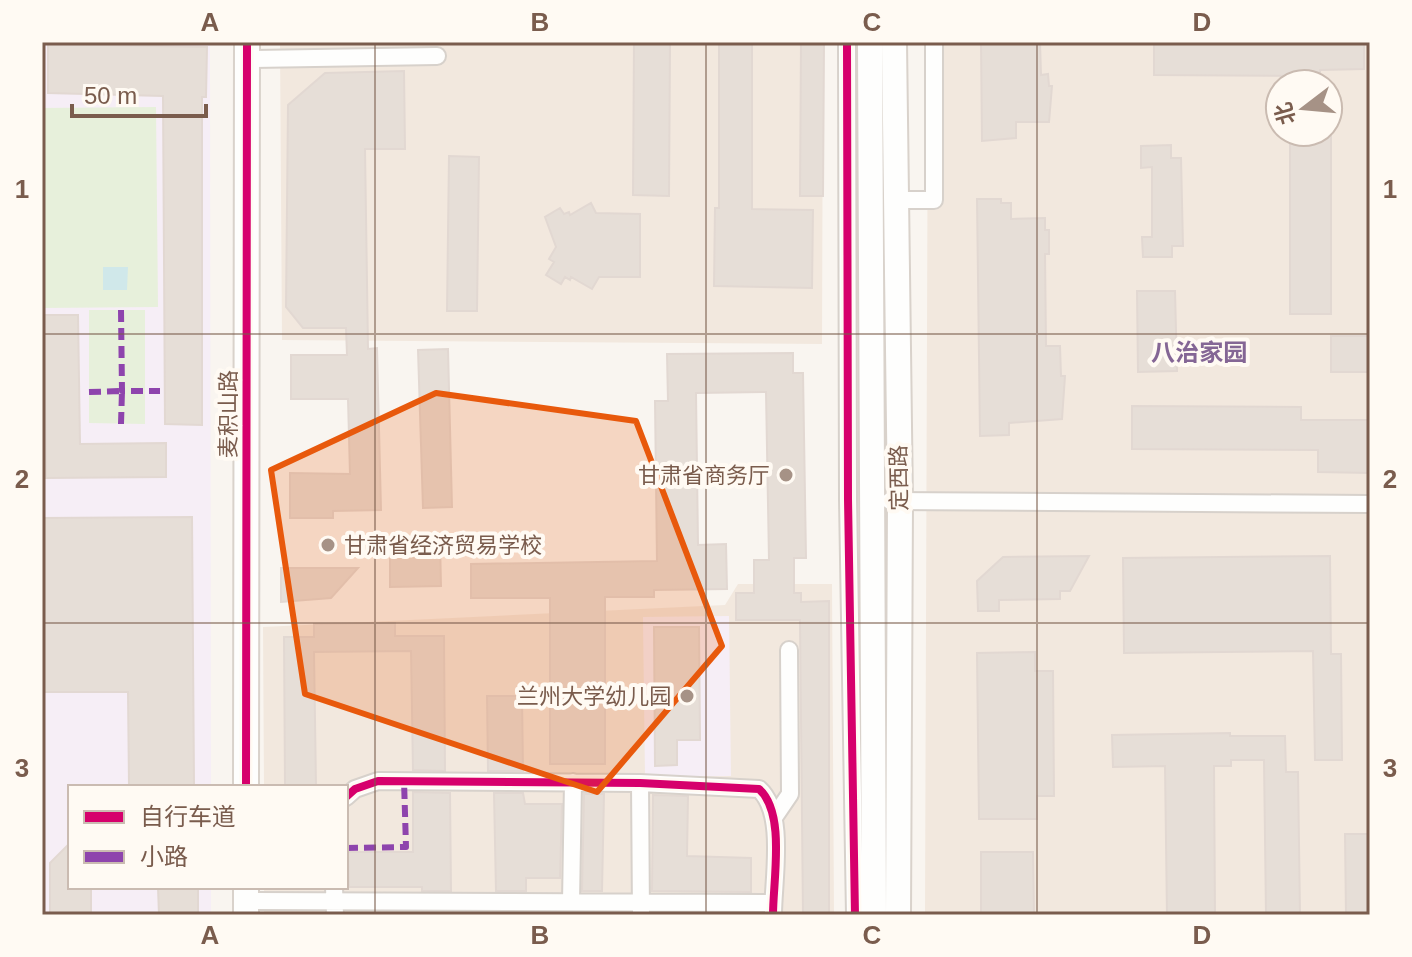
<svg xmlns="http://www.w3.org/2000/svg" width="1412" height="957" viewBox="0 0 1412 957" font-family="Helvetica,'Noto Sans SC',sans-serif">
	<rect width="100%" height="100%" fill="#f9f5f0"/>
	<path fill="#f2e8de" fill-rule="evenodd" d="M280,42H823L822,344L282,340Z
		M928,42H1370V915H925ZM1280,84H1328V132H1280Z
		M738,584H832L834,915H264V887H346V787H264L263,627L725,605Z"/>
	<path fill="#f6eef6" d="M42,42H210L211,787H70V887H211V915H42Z
		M729,616L731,776L645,777L643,617Z"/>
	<path fill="#e7f0db" d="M156,107L158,307L42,308V108Z
		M89,310H145V424L89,423Z"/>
	<path fill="#d0e8ea" d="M103,267H128L127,290H103Z"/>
	<path fill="#e6ded7" stroke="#e2d8d2" stroke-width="2" d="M634,42H670L669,196L633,195Z
		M719,42H752V209L813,210L812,288L714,286L715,208H719Z
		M801,42H824L823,196H800Z
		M981,42H1040L1041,75L1048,74L1049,86H1052L1049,122H1016V138L982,141Z
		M1154,42H1364V69L1320,70V76L1154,75Z
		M48,44L207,47L206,97H202V425L165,424L163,96L48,93Z
		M404,71L405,149H365L368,349L377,348L381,510L333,511V518H290V473L350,474L348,399H291V355H347L346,328H303L286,307L288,105L325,73Z
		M1290,132H1331V314H1290Z
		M1171,145V158H1181L1183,246H1172V257H1143L1142,237H1152V167L1141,168V146Z
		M449,156L479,157L477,311H447Z
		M977,199H1001V203H1011V219L1045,218V230H1049V254H1045L1046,346H1060L1061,376H1065L1062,419L1009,423V435L980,436Z
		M591,203L596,213L640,214V277H599L592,289L571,277L570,280L565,277L561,284L546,275L554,262L549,259L556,247L545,217L560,208L564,214L569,212L570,215Z
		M1137,291H1175L1177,371L1138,372Z
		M44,315H78L80,444L166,443V477L46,478Z
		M1331,336H1370V372H1331Z
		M448,349L452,507L423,508L418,350Z
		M793,353V373H803L806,558H794V593H801V602L829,601V915H803L800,620H736V593H754V560H769L766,392L696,393L698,545L726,544L727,589L654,590V597H605V764H550V598H471V564L657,561L655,401H668L667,354Z
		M1132,406L1301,407V420H1370V473L1318,472V450L1132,449Z
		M192,517L194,785H129L128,692H42V518Z
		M390,542H440L441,586L390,587Z
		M1089,556L1070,591H1060V599L999,600V611H978L977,581L1003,557Z
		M1330,556L1331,654H1341L1342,760H1315L1313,651L1124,653L1123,558Z
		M281,568H358L331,598L281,602Z
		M395,623V636H444L445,771L413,770L411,651L314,652L316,787L285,785L284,637H314V624Z
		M654,627H699L700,740H677V765L655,766Z
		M1035,652V671H1053L1054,796H1037V819H979L977,653Z
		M487,696H522L523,771H488Z
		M1230,733V736H1285L1286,772H1298L1300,915H1266L1264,760H1231V766H1214L1215,915H1167L1165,766L1113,767L1112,735Z
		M413,792L450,793L451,891H422V887H349L348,852H413Z
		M494,793H523L525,804H562L560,878H526V891H496Z
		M584,794H604L602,891H582Z
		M653,795L688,796L687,856L751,858V892L652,891Z
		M1345,834H1370V915H1346Z
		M70,843V887H91V915H50V863Z
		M981,852H1033L1034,915H981Z
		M158,887H198V915H159Z"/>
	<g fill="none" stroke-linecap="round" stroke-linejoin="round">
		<defs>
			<path id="street" d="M847,42L848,499L855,915
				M247,59L437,56
				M894,200H934V42
				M890,501L1370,504
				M640,783L641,915
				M346,797L355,789L378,781L640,783L759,789C786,813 773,880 773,915
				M775,816L790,794L789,650
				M334,887L335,915
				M246,901L773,903
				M571,902L573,782"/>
			<path id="secondary" d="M870,42L874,915
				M894,42L900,502L898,915
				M246,787L247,42
				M246,915V887"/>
		</defs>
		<use href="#street" stroke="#d7d1cb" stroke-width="20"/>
		<use href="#secondary" stroke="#d9d2cb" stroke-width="28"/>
		<use href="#street" stroke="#fefefd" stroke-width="16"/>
		<use href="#secondary" stroke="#fefefd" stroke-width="24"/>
		<path stroke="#8e44ad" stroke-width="6" stroke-dasharray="12 6" stroke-linecap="butt" d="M121,310L122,391H160
			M89,392L122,391L121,424
			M346,848L406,847L404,780"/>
		<defs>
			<path id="cycleway" d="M847,42L848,499L855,915
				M246,787L247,42
				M346,797L355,789L378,781L640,783L759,789C786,813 773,880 773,915"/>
		</defs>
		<use href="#cycleway" stroke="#fffaf3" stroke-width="13"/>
		<use href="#cycleway" stroke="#d6006c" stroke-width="8"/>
	</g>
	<path fill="#e8590c" fill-opacity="0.2" stroke="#e8590c" stroke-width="6" stroke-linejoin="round" d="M436,393L636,421L722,646L597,792L305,694L271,470Z"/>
	<path fill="none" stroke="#7a5c4d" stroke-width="2" stroke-opacity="0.55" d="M375,42V915M706,42V915M1037,42V915M42,334H1370M42,623H1370"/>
	<g fill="#a69286" stroke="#fffaf3" stroke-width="3">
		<circle cx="786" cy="475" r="8"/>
		<circle cx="328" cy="545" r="8"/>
		<circle cx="687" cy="696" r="8"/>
	</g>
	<g text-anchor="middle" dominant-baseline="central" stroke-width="8" stroke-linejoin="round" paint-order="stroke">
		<g font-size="22" fill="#7a5c4d" stroke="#fffaf3">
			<text transform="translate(228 414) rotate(-90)">麦积山路</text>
			<text transform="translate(899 478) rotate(-91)">定西路</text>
		</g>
		<g font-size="22" fill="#7a5c4d" stroke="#fffaf3" text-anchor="end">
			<text x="770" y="475">甘肃省商务厅</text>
			<text x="344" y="545" text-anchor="start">甘肃省经济贸易学校</text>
			<text x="671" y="696">兰州大学幼儿园</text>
		</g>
		<g font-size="24" font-weight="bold" fill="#846695" stroke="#fffaf3">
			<text x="1199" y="352">八治家园</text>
		</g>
	</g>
	<rect width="1412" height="957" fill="none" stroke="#fffaf3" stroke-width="88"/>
	<rect x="68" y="785" width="280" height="104" fill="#fffaf3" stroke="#cabbb1" stroke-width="2"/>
	<rect x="84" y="811" width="40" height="12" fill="#d6006c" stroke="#cabbb1" stroke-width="2"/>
	<text x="140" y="825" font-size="24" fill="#7a5c4d">自行车道</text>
	<rect x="84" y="851" width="40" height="12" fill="#8e44ad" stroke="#cabbb1" stroke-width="2"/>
	<text x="140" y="865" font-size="24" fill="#7a5c4d">小路</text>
	<g transform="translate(1304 108) rotate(254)"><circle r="38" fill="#fffaf3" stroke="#cabbb1" stroke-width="2"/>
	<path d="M0-6L14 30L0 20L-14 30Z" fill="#a69286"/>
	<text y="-12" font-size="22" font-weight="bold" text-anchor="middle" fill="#7a5c4d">北</text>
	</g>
	<path d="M72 104v12h134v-12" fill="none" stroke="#7a5c4d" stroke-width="4"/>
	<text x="84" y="104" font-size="24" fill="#7a5c4d" stroke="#fffaf3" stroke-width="6" paint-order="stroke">50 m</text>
	<rect x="44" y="44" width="1324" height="869" fill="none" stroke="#7a5c4d" stroke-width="3"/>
	<g font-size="26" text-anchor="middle" font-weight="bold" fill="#7a5c4d">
		<text x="210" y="31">A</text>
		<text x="540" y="31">B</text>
		<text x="872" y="31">C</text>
		<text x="1202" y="31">D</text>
		<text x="22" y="198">1</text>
		<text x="1390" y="198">1</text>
		<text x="22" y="488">2</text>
		<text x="1390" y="488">2</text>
		<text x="22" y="777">3</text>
		<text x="1390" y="777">3</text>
		<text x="210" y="944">A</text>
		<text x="540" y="944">B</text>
		<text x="872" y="944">C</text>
		<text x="1202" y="944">D</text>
	</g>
</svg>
